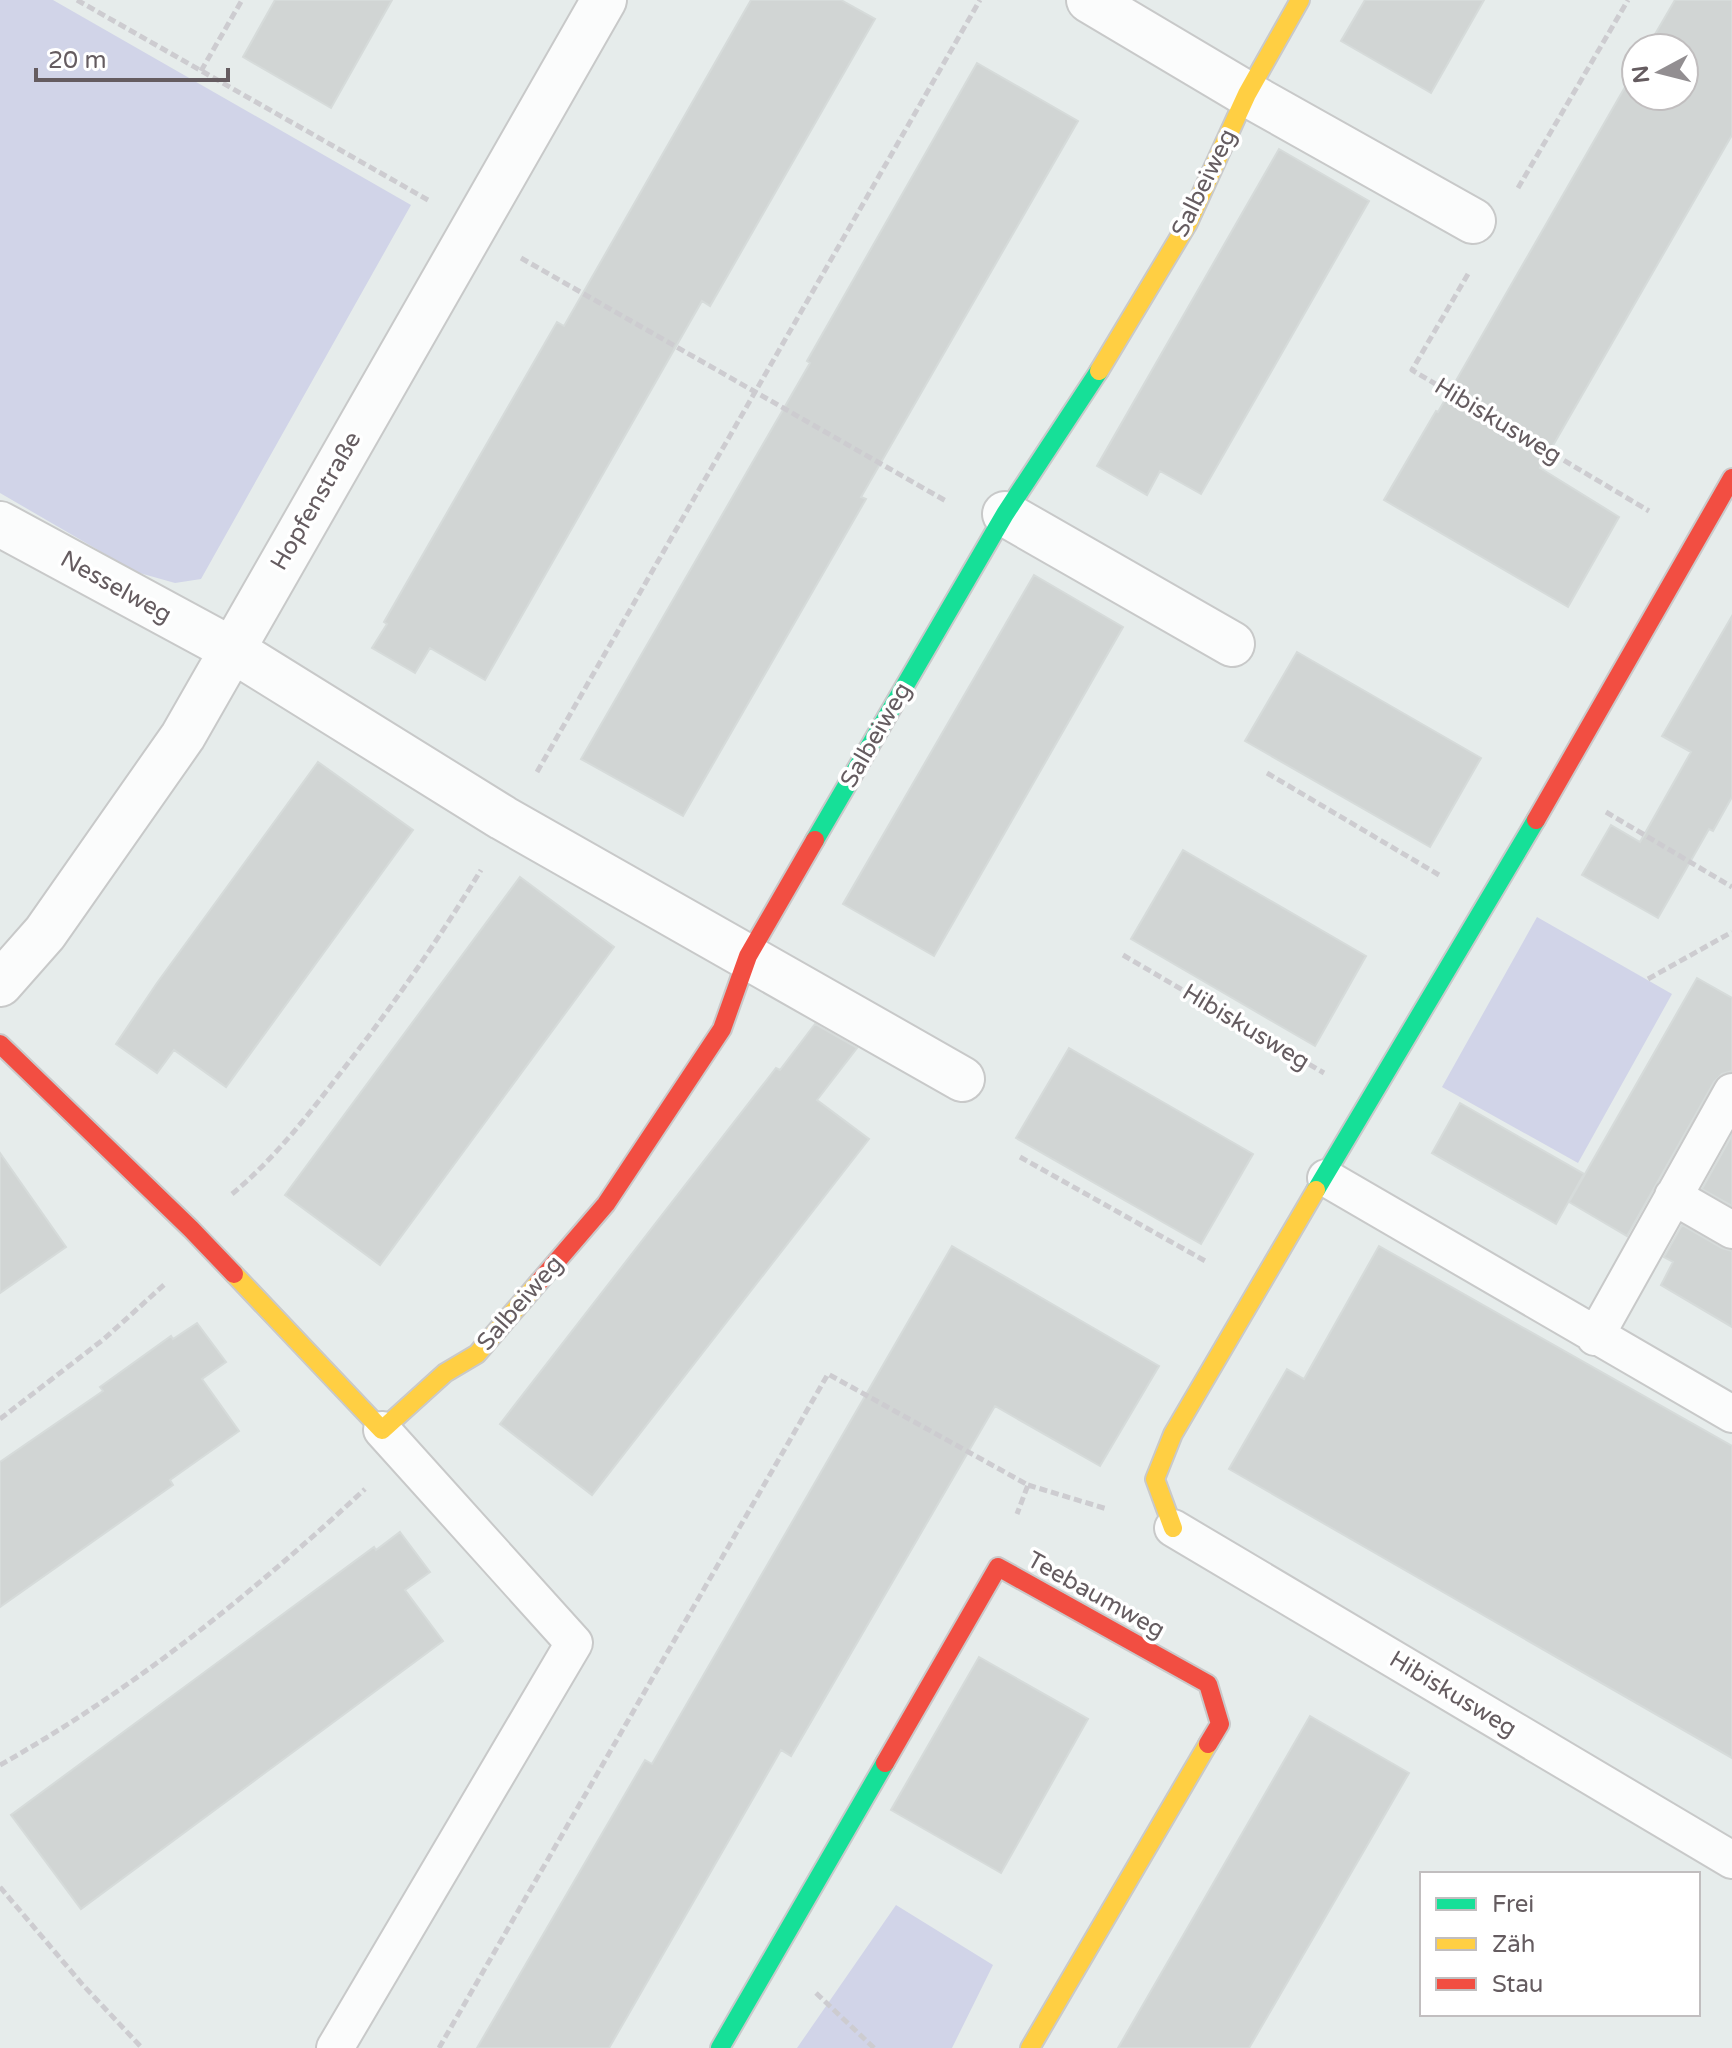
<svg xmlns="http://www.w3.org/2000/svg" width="1732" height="2048" viewBox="0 0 1732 2048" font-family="'Varela Round',sans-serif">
	<rect width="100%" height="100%" fill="#e6eceb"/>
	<path fill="#d1d4e8" d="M0,0H53L411,205L201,579L175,583L136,572L0,493Z
		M1537,917L1672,994L1578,1163L1442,1087Z
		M896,1905L993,1965L952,2048H797Z"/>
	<path fill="#d1d5d4" stroke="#d6dbda" stroke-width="2" d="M275,0H392L331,108L243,57Z
		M751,0H841L875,19L710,306L702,301L485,680L430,648L415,673L372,648L387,624L384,622L557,322L564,326Z
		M1365,0H1484L1431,93L1341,41Z
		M1675,0H1732V135L1540,468L1619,517L1568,607L1384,500L1436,411L1438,412L1636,68V96H1684V48H1647Z
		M977,63L1078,121L861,497L866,499L683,816L581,759L810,363L807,361Z
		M1279,149L1369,201L1201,494L1160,471L1147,495L1097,466Z
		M1034,575L1123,627L934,956L843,904Z
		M1732,616V797L1713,831L1709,829L1658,918L1582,875L1611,825L1640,842L1691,752L1662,736Z
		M1297,652L1481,758L1430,847L1245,741Z
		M318,762L413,830L226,1087L174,1050L157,1073L116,1044L157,983Z
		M1183,850L1366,956L1315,1046L1131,939Z
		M520,877L614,947L380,1265L285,1195Z
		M1697,978L1732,998V1071L1722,1074L1714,1082L1627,1236L1569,1202Z
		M815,1024L857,1048L817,1100L869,1139L592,1495L500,1424L776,1068L780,1070Z
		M1069,1048L1253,1154L1201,1244L1016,1138Z
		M1460,1103L1584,1174L1556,1224L1432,1153Z
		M1732,1135V1206L1702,1189Z
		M0,1153L66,1247L0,1293Z
		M1682,1225L1722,1248L1732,1251V1327L1661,1285L1673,1262L1664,1257Z
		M952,1246L1159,1366L1100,1466L995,1406L791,1756L781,1750L609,2048H477L645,1760L652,1764Z
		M1379,1246L1732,1446V1758L1229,1469L1287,1369L1304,1379Z
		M197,1323L226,1362L202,1379L239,1431L170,1480L173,1485L0,1607V1462L103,1391L100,1387L171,1336L173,1339Z
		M400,1532L430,1572L405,1590L443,1641L81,1909L11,1815L374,1547L376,1550Z
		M979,1657L1088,1719L1001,1873L891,1810Z
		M1310,1716L1409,1773L1365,1849L1249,2048H1118Z"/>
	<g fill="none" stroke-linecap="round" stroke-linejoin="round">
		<defs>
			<path id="lane" d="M1326,1178L1732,1414
				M1673,1196L1732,1230
				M1595,1337L1732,1092
				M1173,1528L1732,1860
				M335,2048L574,1643L382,1430"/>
			<path id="street" d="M1089,0L1247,94L1473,221
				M1005,514L1232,644
				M0,524L231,649L503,818L962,1079
				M0,984L45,933L183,736L604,0"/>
			<path id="fast" d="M815,840L1005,514L1099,371
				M1316,1190L1536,820
				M720,2048L885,1763"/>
			<path id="slow" d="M1099,371L1188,223L1247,94L1300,0
				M234,1274L382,1430L445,1373L477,1354L539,1282
				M1173,1528L1155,1479L1173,1434L1316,1190
				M1030,2048L1208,1744"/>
			<path id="jam" d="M1536,820L1732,478
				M0,1044L191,1229L234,1274
				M539,1282L606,1204L722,1029L748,956L815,840
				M885,1763L998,1567L1208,1684L1220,1724L1208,1744"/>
		</defs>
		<use href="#lane" stroke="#c8c9c9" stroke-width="40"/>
		<use href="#street" stroke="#c8c9c9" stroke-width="48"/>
		<use href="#fast" stroke="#c9c9ca" stroke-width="22"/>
		<use href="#slow" stroke="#c9c9ca" stroke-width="22"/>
		<use href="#jam" stroke="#c9c9ca" stroke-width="22"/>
		<path stroke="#cdccd0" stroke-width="5" stroke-dasharray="8 4" stroke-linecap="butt" d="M77,0L428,200
			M201,71L242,0
			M1518,188L1628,0
			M521,258L946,501
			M1468,274L1412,370L1649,511
			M537,772L980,0
			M1267,773L1439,875
			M1606,812L1732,887
			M1123,955L1324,1073
			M1648,979L1732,932
			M1020,1157L1207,1262
			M232,1194C273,1160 306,1118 338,1076C390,1010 437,942 481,870
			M0,1419L104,1339L166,1283
			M1028,1485L1107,1509
			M0,1765C133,1690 254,1592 365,1489
			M0,1887L82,1984L142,2048
			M816,1993L874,2048
			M439,2048L828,1374L1028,1485L1017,1514"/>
		<use href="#lane" stroke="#fbfcfc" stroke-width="36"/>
		<use href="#street" stroke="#fbfcfc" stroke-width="44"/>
		<use href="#fast" stroke="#16e098" stroke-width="18"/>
		<use href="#slow" stroke="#ffcf43" stroke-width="18"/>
		<use href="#jam" stroke="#f24e42" stroke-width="18"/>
	</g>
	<g text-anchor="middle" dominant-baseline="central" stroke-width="7" stroke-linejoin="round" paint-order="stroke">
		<g font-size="24" fill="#655c60" stroke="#fff">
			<text transform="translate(1204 183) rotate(-64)">Salbeiweg</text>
			<text transform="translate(1498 421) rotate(31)">Hibiskusweg</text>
			<text transform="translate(316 501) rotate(-60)">Hopfenstraße</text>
			<text transform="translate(116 587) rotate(29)">Nesselweg</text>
			<text transform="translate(876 735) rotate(-60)">Salbeiweg</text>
			<text transform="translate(1246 1027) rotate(31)">Hibiskusweg</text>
			<text transform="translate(520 1303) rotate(-49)">Salbeiweg</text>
			<text transform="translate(1096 1595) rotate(29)">Teebaumweg</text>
			<text transform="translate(1453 1694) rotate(31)">Hibiskusweg</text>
		</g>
	</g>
	<rect x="1420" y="1872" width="280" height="144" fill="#ffffff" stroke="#c1bebf" stroke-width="2"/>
	<rect x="1436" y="1898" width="40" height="12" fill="#16e098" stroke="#c1bebf" stroke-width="2"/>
	<text x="1492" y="1912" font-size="24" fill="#655c60">Frei</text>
	<rect x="1436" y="1938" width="40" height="12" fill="#ffcf43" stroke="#c1bebf" stroke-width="2"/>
	<text x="1492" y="1952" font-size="24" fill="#655c60">Zäh</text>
	<rect x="1436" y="1978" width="40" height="12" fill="#f24e42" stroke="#c1bebf" stroke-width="2"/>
	<text x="1492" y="1992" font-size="24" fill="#655c60">Stau</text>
	<g transform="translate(1660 72) rotate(263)"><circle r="38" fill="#ffffff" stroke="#c1bebf" stroke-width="2"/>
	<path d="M0-6L14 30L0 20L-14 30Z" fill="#928e91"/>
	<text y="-12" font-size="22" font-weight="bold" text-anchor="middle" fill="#655c60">N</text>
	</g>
	<path d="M36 68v12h192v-12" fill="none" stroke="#655c60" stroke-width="4"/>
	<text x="48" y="68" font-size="24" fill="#655c60" stroke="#ffffff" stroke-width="6" paint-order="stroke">20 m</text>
</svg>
